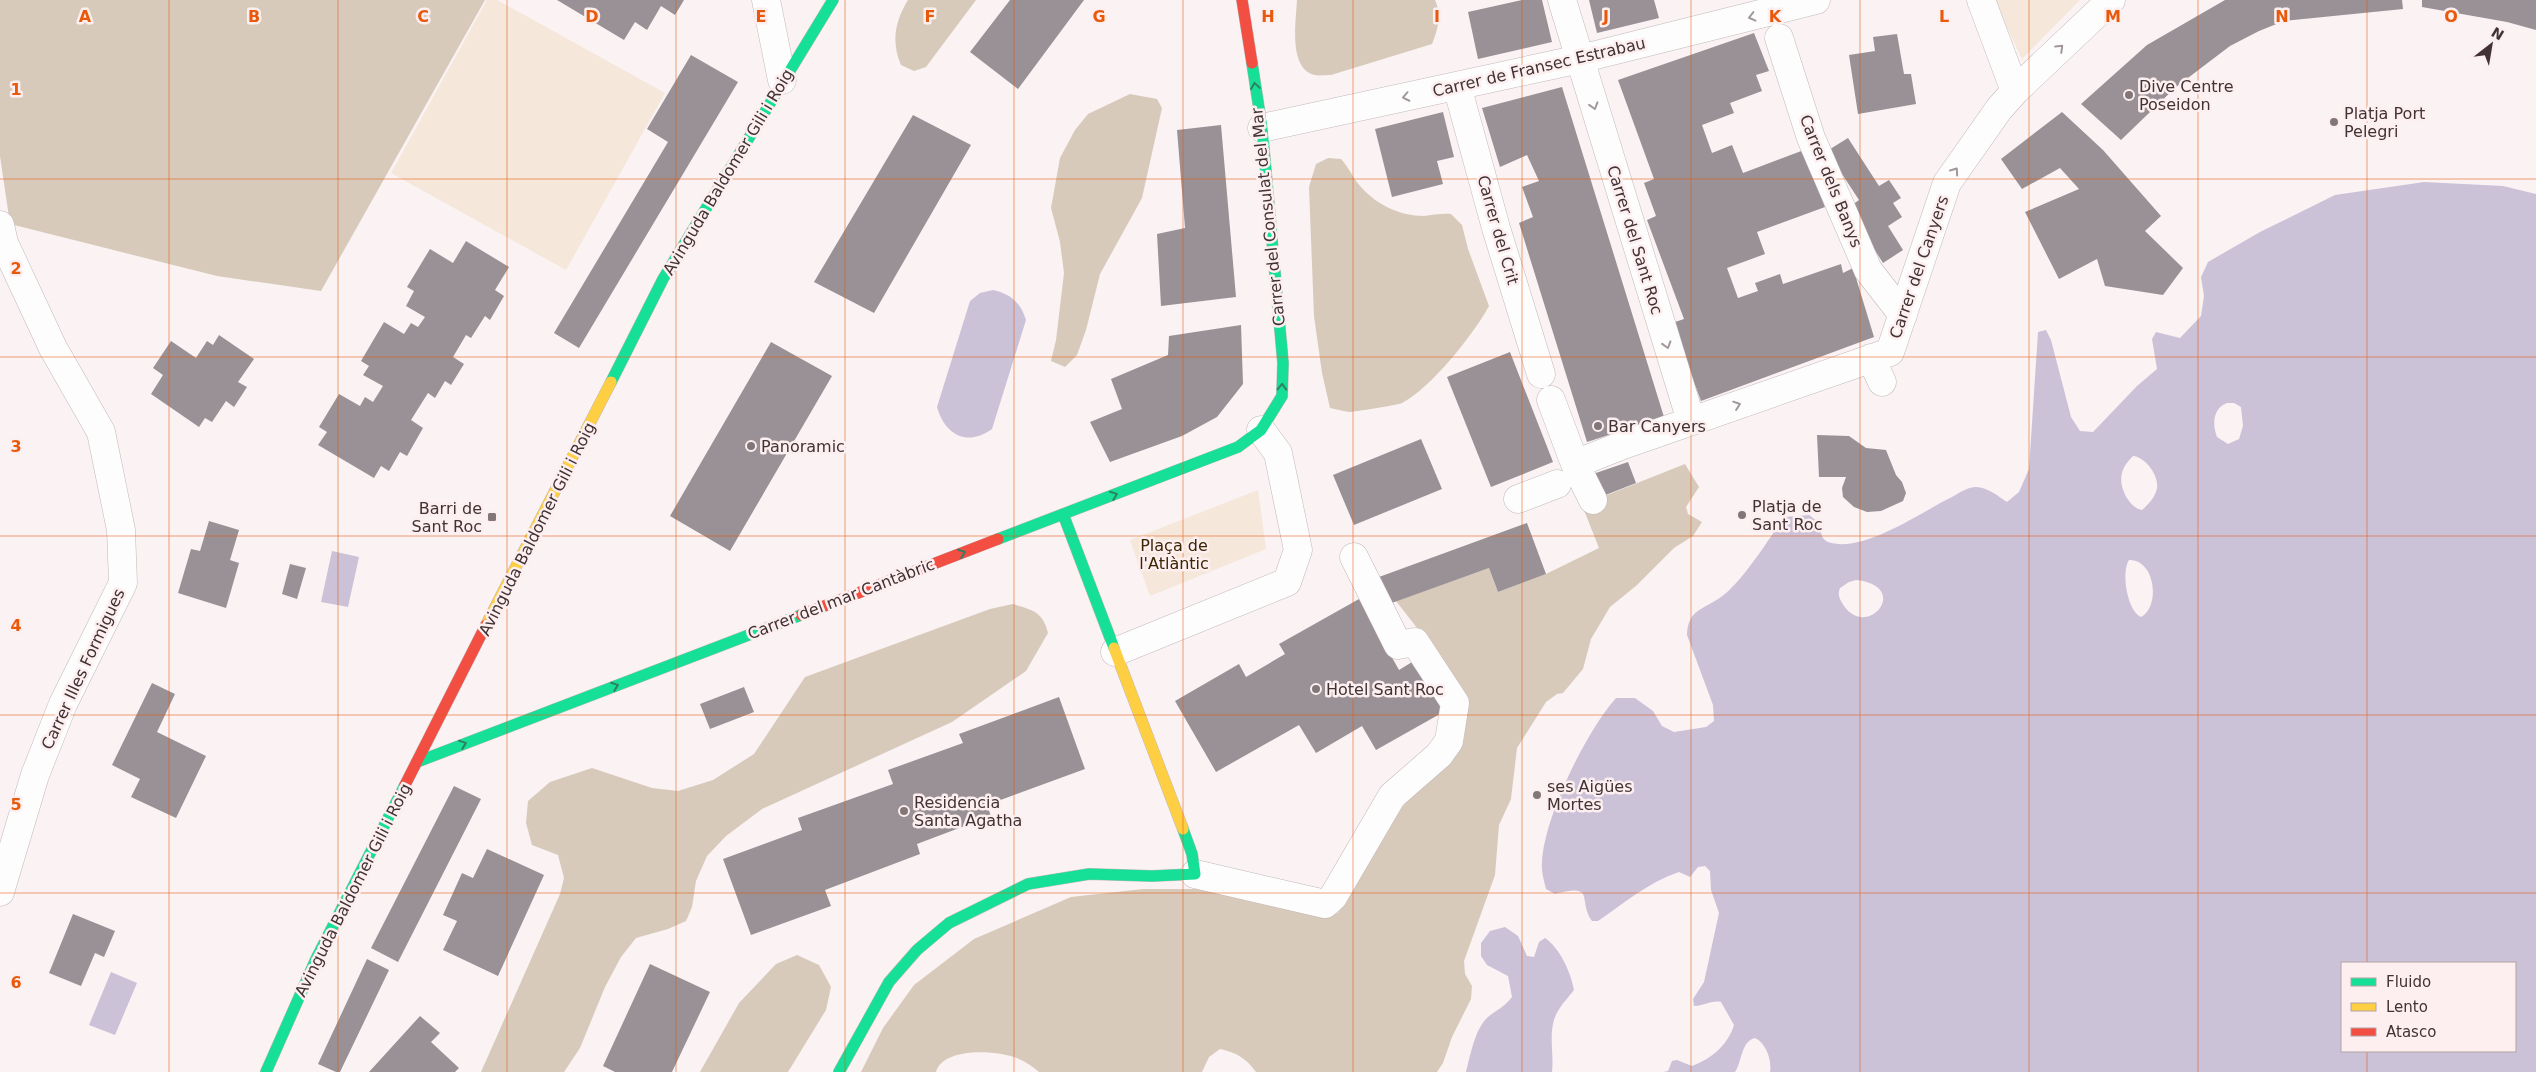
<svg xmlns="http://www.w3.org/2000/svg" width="2536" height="1072" viewBox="0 0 2536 1072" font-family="'DejaVu Sans',sans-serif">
	<rect width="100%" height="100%" fill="#faf2f3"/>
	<path fill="#f5e7d9" d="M487,0H497L665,93L566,270L391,173Z
		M1994,0H2080L2022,59Z
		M1258,490L1266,549L1150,596L1130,540Z"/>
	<path fill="#d8caba" d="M0,0H485L321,291L217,276L10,224L0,156Z
		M908,0H976L926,67L914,71L901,65C891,42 895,21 908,0Z
		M1297,0H1435C1442,15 1438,29 1432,44L1331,75C1326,75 1319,76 1315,75C1288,69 1296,21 1297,0Z
		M1130,94L1157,99L1162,108L1142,198L1100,274L1086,330L1077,355L1065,367L1051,361L1056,340L1064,273L1060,242L1051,208L1060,158L1075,130L1088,114Z
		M1328,158L1341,159C1349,167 1353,179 1361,187C1377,205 1400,216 1424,216C1433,215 1442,213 1451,214L1462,225L1468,249L1489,306C1473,335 1431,388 1402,403C1398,405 1353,412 1349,412C1342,411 1336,409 1330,408L1322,373L1314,316L1309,187L1316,164Z
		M1685,464L1699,487L1686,507L1688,514L1702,522L1693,536L1674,548L1637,585L1610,607L1591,639L1583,669L1563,693L1557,694L1546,702L1517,748L1511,799L1499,825L1495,875L1464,961L1465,974L1472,986L1471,999L1452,1037L1443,1063L1437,1072H1256C1246,1058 1237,1053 1220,1049L1209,1057L1202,1072H1039C1033,1067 1026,1062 1019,1059C1000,1050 943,1046 936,1072H861L883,1028L914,985L974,939L1071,897L1143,889H1208L1331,914L1338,913L1402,807L1452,754L1421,633L1396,601L1489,568L1498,592L1546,574L1599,548L1582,505Z
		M1013,604C1032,610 1043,611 1048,633L1026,671L952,722L762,809L726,836L707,856L696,881L692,907L686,921L668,929L636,938L621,957L605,987L580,1048L564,1072H481L560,894L564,878L558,855L532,845L526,823L528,801L550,782L592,768L652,788L678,791L713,780L754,754L805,677L990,609Z
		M797,955L819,965L831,987L826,1010L788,1072H700L739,1003L776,964Z"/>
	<path fill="#cbc2d8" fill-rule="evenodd" d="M2424,182L2503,186L2536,194V1072H1770C1772,1060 1766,1043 1755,1038C1741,1041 1742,1062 1735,1072H1663L1668,1071L1672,1061L1677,1060L1692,1066C1711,1059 1728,1045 1734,1025L1721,1002C1711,1000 1704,1006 1694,1006L1693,999L1704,982L1719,913L1711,890L1710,871L1705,866L1698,867L1690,877L1679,872C1649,882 1624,903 1598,921H1592C1577,900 1597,883 1555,894L1546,889C1544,881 1541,871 1542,862C1544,817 1586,732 1616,698H1635L1653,711L1662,726L1674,732L1706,727L1714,721L1713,705L1687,635C1688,609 1703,610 1721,597C1742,582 1769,539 1784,517L1809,515C1812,517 1816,520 1818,523C1822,529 1819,538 1828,542C1863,554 1921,512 1952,497C1959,493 1968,487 1976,487C1987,487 1998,496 2007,502L2019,492L2029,469L2038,332L2046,330L2051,340L2071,417L2080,431L2093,432L2137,386L2157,369L2152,339L2156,332L2180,338L2201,316L2204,296L2201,277L2208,262L2260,232L2335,195ZM2227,403H2234L2241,407L2243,426L2239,439L2228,444L2217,437C2212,424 2213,408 2227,403ZM2133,456C2145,457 2159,475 2157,488C2156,496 2148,505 2142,510C2129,508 2118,486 2122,473C2123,467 2129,460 2133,456ZM2129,560C2155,559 2161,606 2141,617C2127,611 2121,572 2129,560ZM1856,580C1912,586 1868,640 1844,606C1840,600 1837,595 1840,588L1849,582ZM2342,963H2515V1051H2342Z
		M993,290C1011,294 1021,303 1026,320L992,429C967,447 945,435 937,407L970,301L980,293Z
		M332,551L359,557L348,607L321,602Z
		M1505,927L1518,936L1527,956L1534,957L1539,942L1545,938C1560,948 1571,973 1574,990C1567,999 1557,1009 1554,1020C1549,1036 1554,1055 1552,1072H1466C1470,1057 1475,1028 1488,1017C1498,1009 1503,1008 1512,997L1508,976L1487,965L1481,956V943L1490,931Z
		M111,972L137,983L115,1035L89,1025Z"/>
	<path fill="#999195" d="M557,0H684L675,15L661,6L647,30L635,22L624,40Z
		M1010,0H1084L1018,89L970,52Z
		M1522,0H1542L1552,42L1478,59L1468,12Z
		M1589,0H1654L1659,18L1597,33Z
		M2225,0H2402L2403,9L2284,21L2259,31L2230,46L2176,87L2121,140L2081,104L2147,45Z
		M2422,0H2536V30L2507,22L2422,7Z
		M1754,33L1769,71L1756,75L1762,91L1730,103L1734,113L1702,125L1712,153L1732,145L1743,173L1804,150L1825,207L1757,232L1765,254L1727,268L1738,298L1758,291L1755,283L1780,274L1783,284L1841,264L1843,273L1853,268L1874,337L1701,401L1672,323L1684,319L1647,220L1656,216L1644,183L1654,179L1618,80Z
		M1897,34L1904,74H1911L1916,104L1858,114L1849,55L1875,51L1873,37Z
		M691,55L738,82L579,348L554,333L668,142L647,129Z
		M1562,87L1664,417L1587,442L1519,223L1533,217L1522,187L1539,181L1527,155L1500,167L1482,108Z
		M1443,112L1454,157L1437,161L1443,184L1392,197L1375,129Z
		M2062,112L2103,150L2161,216L2145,231L2183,268L2163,295L2105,286L2097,259L2059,279L2025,212L2079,189L2060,168L2022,189L2001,159Z
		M913,115L971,145L874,313L814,282Z
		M1221,125L1236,297L1161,306L1157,234L1185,228L1177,130Z
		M1848,138L1879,186L1889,180L1901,198L1893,203L1902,217L1888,226L1903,250L1883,263L1848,208L1859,200L1827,151Z
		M466,241L509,267L495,290L504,296L490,320L485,316L471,338L466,335L453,357L464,364L451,385L445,381L435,398L428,393L411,420L423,428L407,456L400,452L389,471L381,466L374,478L318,445L327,432L319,427L339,394L360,406L365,397L373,402L383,386L363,375L369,366L361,361L384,322L404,334L411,323L418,327L425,317L406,306L414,291L407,287L430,249L453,263Z
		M1241,325L1243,384L1217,417L1182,436L1110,462L1090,422L1122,409L1111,379L1168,355L1169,336Z
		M219,335L254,359L238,382L247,387L234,407L226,401L212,422L205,418L199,427L151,394L163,375L153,368L171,341L196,358L207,341L213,345Z
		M771,342L832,376L730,551L670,516Z
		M1510,352L1553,462L1491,487L1447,377Z
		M1817,435L1849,436L1866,448L1886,450L1896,475L1902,482L1906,493L1903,501L1881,511L1867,512L1854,507L1843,497L1842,488L1846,477H1819Z
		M1421,439L1442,489L1354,525L1333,475Z
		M1628,462L1636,483L1603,496L1593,474Z
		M209,521L239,530L230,560L239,563L226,608L178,593L191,549L200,551Z
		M1527,523L1546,574L1498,592L1489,568L1389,604L1379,577Z
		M290,564L306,568L297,599L282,594Z
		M1359,599L1399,670L1417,659L1447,710L1376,750L1362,726L1316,753L1299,725L1216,772L1175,701L1239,664L1246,677L1285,654L1279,644Z
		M152,683L175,694L157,732L206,756L176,818L131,797L140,779L112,765Z
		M744,687L754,712L710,729L700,704Z
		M1059,697L1085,769L987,805L991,816L917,844L920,854L825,890L831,906L751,935L723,859L802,830L798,818L893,784L888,770L963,743L959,734Z
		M454,786L481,799L398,962L371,948Z
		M487,849L544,875L498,976L443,950L457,921L443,915L462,873L473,878Z
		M73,914L115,931L104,957L95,953L81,986L49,973Z
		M367,959L389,970L340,1072H336L318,1064Z
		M650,964L710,992L672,1072H615L603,1066Z
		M420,1016L440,1033L431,1042L459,1068L455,1072H369Z"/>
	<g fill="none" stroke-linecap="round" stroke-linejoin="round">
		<defs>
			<path id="street" d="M766,0L782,80
				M1562,0L1691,421
				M1981,0L2015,91
				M1779,38L1811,138L1868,270L1903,315
				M1457,86L1496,228L1541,374
				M1262,128L1580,59L1816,0
				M0,225L4,243L53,348L101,432L121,530L123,583L63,704L35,775L0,892
				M1871,358L1882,382
				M1551,400L1575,464L1593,500
				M1575,464L1623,445L1890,352L1947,183L1999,109L2015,91L2111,0
				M1518,499L1557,484
				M1115,652L1287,582L1298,550L1278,453L1261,430
				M1195,874L1325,904L1333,897L1392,796L1439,755L1449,741L1455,703L1415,642L1398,645L1354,557"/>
			<path id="fast" d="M611,382L663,279L833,0
				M1063,514L1114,648
				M998,539L1238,447L1261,430L1282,396L1283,363L1262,128L1252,63
				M417,762L801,615
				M266,1072L316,959L405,785
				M839,1072L889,982L917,950L949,923L1028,884L1089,874L1152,876L1195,874L1192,854L1183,829"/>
			<path id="slow" d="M486,625L611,382
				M1114,648L1183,829"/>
			<path id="jam" d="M1242,0L1252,63
				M801,615L998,539
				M405,785L486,625"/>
		</defs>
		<use href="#street" stroke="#c2b8b9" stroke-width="29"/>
		<use href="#fast" stroke="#c2b8b9" stroke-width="12"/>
		<use href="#slow" stroke="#c2b8b9" stroke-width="12"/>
		<use href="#jam" stroke="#c2b8b9" stroke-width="12"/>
		<use href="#street" stroke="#fefdfd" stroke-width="28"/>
		<use href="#fast" stroke="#16e098" stroke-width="11"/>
		<use href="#slow" stroke="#ffcf43" stroke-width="11"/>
		<use href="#jam" stroke="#f24e42" stroke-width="11"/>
	</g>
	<defs><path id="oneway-chevron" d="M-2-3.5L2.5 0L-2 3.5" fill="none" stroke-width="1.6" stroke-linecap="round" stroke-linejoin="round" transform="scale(1.25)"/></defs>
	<g stroke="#a09899">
		<use href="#oneway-chevron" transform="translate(1752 17) rotate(166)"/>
		<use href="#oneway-chevron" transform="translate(2060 48) rotate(-44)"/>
		<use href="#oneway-chevron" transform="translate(1406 97) rotate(168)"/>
		<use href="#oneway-chevron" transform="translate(1594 106) rotate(73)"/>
		<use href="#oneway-chevron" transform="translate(1955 171) rotate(-55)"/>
		<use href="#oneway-chevron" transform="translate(1667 345) rotate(73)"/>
		<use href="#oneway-chevron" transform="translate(1737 405) rotate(-19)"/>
	</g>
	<g stroke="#2e8162">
		<use href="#oneway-chevron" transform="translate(1255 86) rotate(-98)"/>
		<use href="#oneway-chevron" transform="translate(1282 387) rotate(-88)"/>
		<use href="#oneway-chevron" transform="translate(1114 495) rotate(-21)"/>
		<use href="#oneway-chevron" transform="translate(962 553) rotate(-21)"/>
		<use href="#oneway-chevron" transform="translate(615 686) rotate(-21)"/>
		<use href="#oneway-chevron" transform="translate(463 744) rotate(-21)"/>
	</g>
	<path fill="none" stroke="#e8590c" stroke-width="1" stroke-opacity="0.55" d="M169,0V1072M338,0V1072M507,0V1072M676,0V1072M845,0V1072M1014,0V1072M1183,0V1072M1353,0V1072M1522,0V1072M1691,0V1072M1860,0V1072M2029,0V1072M2198,0V1072M2367,0V963M0,179H2536M0,357H2536M0,536H2536M0,715H2536M0,893H2536M2367,1051V1072"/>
	<g fill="#827678" stroke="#fdeef0" stroke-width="2">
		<circle cx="2129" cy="95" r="5"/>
		<circle cx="2334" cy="122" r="5"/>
		<circle cx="1598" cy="426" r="5"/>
		<circle cx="751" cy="446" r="5"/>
		<circle cx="1742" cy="515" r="5"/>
		<rect x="487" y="512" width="10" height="10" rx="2.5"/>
		<circle cx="1316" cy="689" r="5"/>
		<circle cx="1537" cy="795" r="5"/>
		<circle cx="904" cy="811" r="5"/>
	</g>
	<g text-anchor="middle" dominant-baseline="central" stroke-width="5" stroke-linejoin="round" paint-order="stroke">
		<g font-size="16" fill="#413335" stroke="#fdeef0">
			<text transform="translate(1539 67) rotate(-13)">Carrer de Fransec Estrabau</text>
			<text transform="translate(728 172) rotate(-59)">Avinguda Baldomer Gili i Roig</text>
			<text transform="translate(1831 181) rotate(68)">Carrer dels Banys</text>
			<text transform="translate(1268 217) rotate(-96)">Carrer del Consulat del Mar</text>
			<text transform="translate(1498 230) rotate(74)">Carrer del Crit</text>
			<text transform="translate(1635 240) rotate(73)">Carrer del Sant Roc</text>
			<text transform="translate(1919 267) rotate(-71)">Carrer del Canyers</text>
			<text transform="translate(537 529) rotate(-63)">Avinguda Baldomer Gili i Roig</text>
			<text transform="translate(841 599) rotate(-21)">Carrer del mar Cantàbric</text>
			<text transform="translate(83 669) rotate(-65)">Carrer Illes Formigues</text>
			<text transform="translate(353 890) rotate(-63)">Avinguda Baldomer Gili i Roig</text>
		</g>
		<g font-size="16" fill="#413335" stroke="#fdeef0" text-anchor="start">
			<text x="2139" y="86">Dive Centre<tspan x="2139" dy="18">Poseidon</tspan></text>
			<text x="2344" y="113">Platja Port<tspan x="2344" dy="18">Pelegri</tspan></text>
			<text x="1608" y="426">Bar Canyers</text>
			<text x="761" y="446">Panoramic</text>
			<text x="1752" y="506">Platja de<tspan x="1752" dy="18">Sant Roc</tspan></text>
			<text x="482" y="508" text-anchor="end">Barri de<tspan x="482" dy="18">Sant Roc</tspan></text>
			<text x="1326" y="689">Hotel Sant Roc</text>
			<text x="1547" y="786">ses Aigües<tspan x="1547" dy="18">Mortes</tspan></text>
			<text x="914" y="802">Residencia<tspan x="914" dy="18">Santa Agatha</tspan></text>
		</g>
		<g font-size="16" fill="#3b2500" stroke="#fdeef0">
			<text x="1174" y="545">Plaça de<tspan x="1174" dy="18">l'Atlàntic</tspan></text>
		</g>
	</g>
	<g font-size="16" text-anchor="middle" font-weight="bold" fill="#e8590c" stroke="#fdeef0" stroke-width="5" stroke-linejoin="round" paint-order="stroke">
		<text x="85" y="22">A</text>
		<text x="254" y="22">B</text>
		<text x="423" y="22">C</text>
		<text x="592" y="22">D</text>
		<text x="761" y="22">E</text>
		<text x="930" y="22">F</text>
		<text x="1099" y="22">G</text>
		<text x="1268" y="22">H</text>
		<text x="1437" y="22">I</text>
		<text x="1606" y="22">J</text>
		<text x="1775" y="22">K</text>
		<text x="1944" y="22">L</text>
		<text x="2113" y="22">M</text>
		<text x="2282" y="22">N</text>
		<text x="2451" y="22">O</text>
		<text x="16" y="95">1</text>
		<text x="16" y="274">2</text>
		<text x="16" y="452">3</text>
		<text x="16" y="631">4</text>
		<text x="16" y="810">5</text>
		<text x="16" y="988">6</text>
	</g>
	<rect x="2341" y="962" width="175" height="90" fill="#fdeef0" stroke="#b2a3a5"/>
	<rect x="2351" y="978" width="25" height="8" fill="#16e098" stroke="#b2a3a5"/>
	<text x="2386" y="987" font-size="15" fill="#413335">Fluido</text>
	<rect x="2351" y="1003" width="25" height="8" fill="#ffcf43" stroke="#b2a3a5"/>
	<text x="2386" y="1012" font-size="15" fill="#413335">Lento</text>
	<rect x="2351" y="1028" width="25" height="8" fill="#f24e42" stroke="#b2a3a5"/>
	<text x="2386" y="1037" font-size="15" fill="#413335">Atasco</text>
	<g transform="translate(2491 45) rotate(31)" stroke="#fdeef0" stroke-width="4" paint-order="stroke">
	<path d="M0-4L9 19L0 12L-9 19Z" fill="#413335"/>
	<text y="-8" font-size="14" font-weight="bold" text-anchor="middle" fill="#413335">N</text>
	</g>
</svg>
